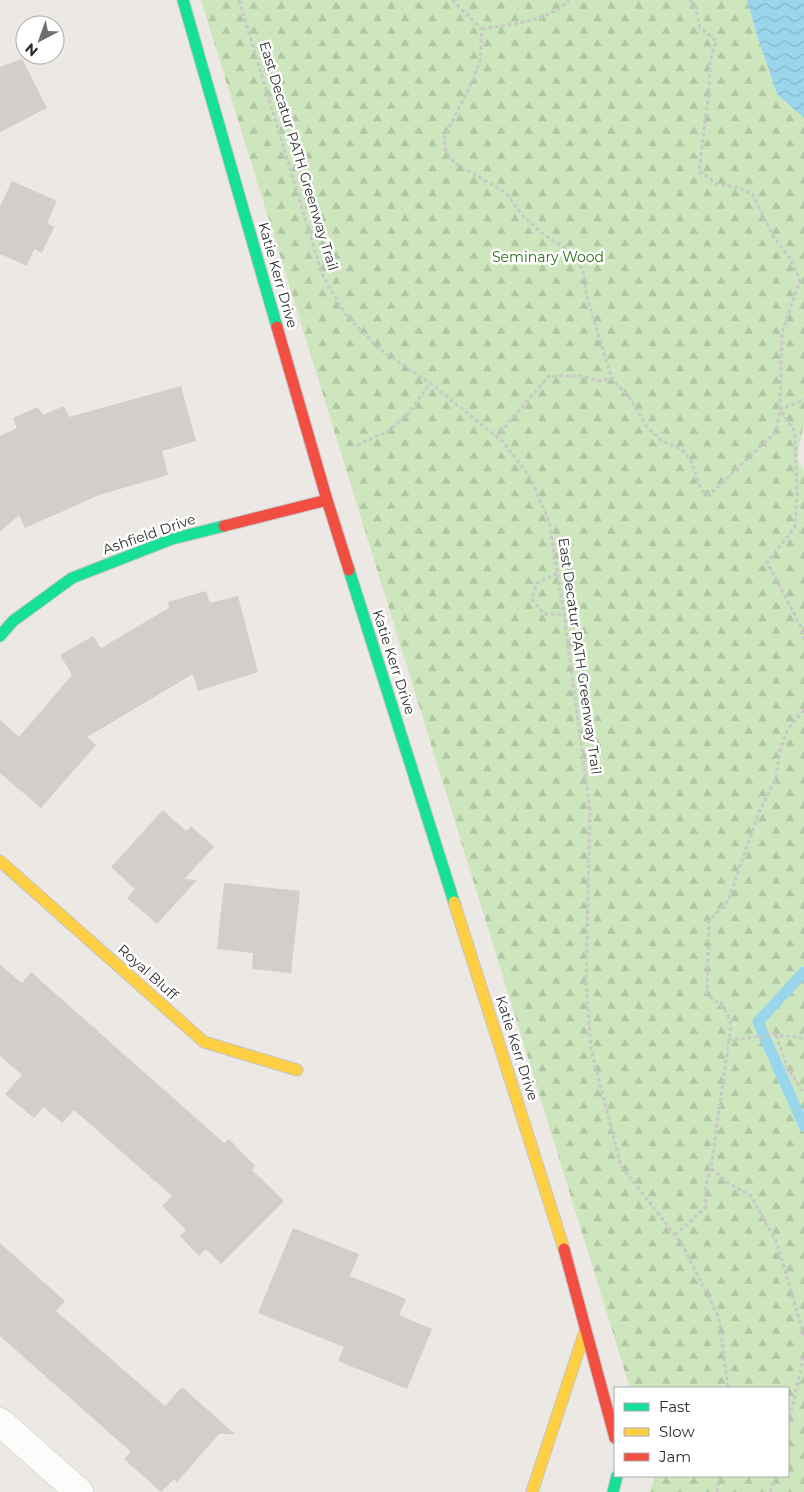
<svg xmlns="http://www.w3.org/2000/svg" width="804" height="1492" viewBox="0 0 804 1492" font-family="Montserrat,sans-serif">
	<defs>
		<pattern id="forest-firs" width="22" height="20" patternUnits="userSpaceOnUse" patternTransform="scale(1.25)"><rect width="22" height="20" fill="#cee6be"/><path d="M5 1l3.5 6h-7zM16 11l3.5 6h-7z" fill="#b1c6a4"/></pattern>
		<pattern id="water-waves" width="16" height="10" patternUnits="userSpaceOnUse" patternTransform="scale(1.25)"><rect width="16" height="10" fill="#99d6ec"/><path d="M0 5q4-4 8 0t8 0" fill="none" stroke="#84b8cb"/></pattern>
	</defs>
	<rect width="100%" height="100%" fill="#ece8e4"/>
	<path fill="url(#forest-firs)" d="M201,0H747L757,35L777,94L804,118V423L797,459L804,471V1492H650L655,1476H788V1388H630Z"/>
	<path fill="url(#water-waves)" d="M747,0H804V118L777,94L757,35Z"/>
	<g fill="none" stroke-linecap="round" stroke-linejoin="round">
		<path stroke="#99d6ec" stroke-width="11" d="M804,972L758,1022L804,1126"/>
	</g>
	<path fill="#d1cecb" d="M22,59L47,108L0,132V67Z
		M12,181L57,201L47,223L54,227L42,253L34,249L27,266L0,254V207Z
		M181,386L196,441L162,451L168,475L99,495L25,528L19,515L0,532V436L17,428L13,418L38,407L43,415L64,406L69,417Z
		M206,591L210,603L238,596L258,672L198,691L193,674L87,737L96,745L41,808L0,773V720L19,737L72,675L60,655L93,636L101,648L169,608L168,602Z
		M163,810L186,831L191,826L214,847L184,879L197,880L157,924L127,898L135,889L111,867Z
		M224,883L300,891L291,973L252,969L253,953L217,949Z
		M0,965L22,983L31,972L224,1143L229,1139L255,1166L252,1170L284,1201L221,1264L206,1249L199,1256L180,1236L186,1230L162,1206L172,1196L74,1110L62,1123L44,1107L34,1118L5,1094L22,1075L0,1056Z
		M293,1228L359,1254L350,1276L406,1299L399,1315L432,1329L407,1389L338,1361L344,1347L258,1313Z
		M0,1243L65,1301L56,1311L165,1406L182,1387L235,1434H219L177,1482L174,1479L161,1492L124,1459L131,1452L0,1336Z"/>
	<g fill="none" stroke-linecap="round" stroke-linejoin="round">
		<defs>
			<path id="street" d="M0,1422L79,1492"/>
			<path id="fast" d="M183,0L277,327
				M349,570L454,902
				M0,636L13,621L72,578L172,539L224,526
				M613,1492L617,1476"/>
			<path id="slow" d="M0,861L204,1042L297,1070
				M454,902L564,1249
				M532,1492L585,1331"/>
			<path id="jam" d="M277,327L327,500L349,570
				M224,526L327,500
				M564,1249L615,1438"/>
		</defs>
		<use href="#street" stroke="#c5c4c5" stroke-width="29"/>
		<use href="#fast" stroke="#c5c4c5" stroke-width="13"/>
		<use href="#slow" stroke="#c5c4c5" stroke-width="13"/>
		<use href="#jam" stroke="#c5c4c5" stroke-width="13"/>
		<path stroke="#c9c9c8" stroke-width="3" stroke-dasharray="4 2.5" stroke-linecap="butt" d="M239,0L322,274L345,314L378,348L430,383L503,442L530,477L549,521L564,615L590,810L586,982L591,1049L621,1166L682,1244L719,1318L728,1388
			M452,0L482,29L480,61L470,87L444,137L446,152L455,163L506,193L523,216L543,234L567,249L577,259L583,271L587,298L612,379L629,397L648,428L662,441L681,449L691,460L700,487L705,494L708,495L711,493L776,432L780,409L804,400
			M690,0L696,12L700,27L716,41L710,62L709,91L699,171L717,184L736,187L752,194L775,239L789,257L800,280L782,333L780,409L795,432L797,495L795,527L767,562L802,629L804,639
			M482,29C507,25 553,20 569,0
			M496,437L549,376H582L598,381L612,379
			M357,445L387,432L409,413L430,383
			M557,573L537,583L532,599L544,614L564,615
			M804,710L788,729L780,750L776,778L759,812L728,901L709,921L707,994C720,1005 727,1007 731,1025L711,1168L728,1183L751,1196L777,1243L804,1336
			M776,1035L787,1067L804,1093
			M728,1040L776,1035L804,1038
			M675,1235L706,1207L705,1188L711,1168
			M788,1424L804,1356
			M717,1492L719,1476
			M770,1492L776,1476"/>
		<use href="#street" stroke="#fcfcfb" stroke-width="28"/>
		<use href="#fast" stroke="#16e098" stroke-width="11"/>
		<use href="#slow" stroke="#ffcf43" stroke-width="11"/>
		<use href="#jam" stroke="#f24e42" stroke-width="11"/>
	</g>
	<g text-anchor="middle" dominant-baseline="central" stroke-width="5" stroke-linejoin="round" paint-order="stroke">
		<g font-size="14" fill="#2e2e2e" stroke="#fff">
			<text transform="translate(299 156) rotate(73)">East Decatur PATH Greenway Trail</text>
			<text transform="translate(278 275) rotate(74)">Katie Kerr Drive</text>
			<text transform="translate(149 534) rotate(-19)">Ashfield Drive</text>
			<text transform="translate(580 656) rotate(82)">East Decatur PATH Greenway Trail</text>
			<text transform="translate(394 662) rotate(72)">Katie Kerr Drive</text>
			<text transform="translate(148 972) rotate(42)">Royal Bluff</text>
			<text transform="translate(517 1048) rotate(72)">Katie Kerr Drive</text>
		</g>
		<g font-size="14" fill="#2c6e1b" stroke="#fff">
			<text x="548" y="257">Seminary Wood</text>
		</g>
	</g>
	<rect x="614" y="1387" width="175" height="90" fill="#ffffff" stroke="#ababab"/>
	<rect x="624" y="1403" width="25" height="8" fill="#16e098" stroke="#ababab"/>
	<text x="659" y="1412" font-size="15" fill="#2e2e2e">Fast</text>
	<rect x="624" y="1428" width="25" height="8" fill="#ffcf43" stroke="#ababab"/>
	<text x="659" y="1437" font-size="15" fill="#2e2e2e">Slow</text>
	<rect x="624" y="1453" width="25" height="8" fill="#f24e42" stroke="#ababab"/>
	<text x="659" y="1462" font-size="15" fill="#2e2e2e">Jam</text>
	<g transform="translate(40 40) rotate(221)"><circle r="24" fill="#ffffff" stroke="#ababab"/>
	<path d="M0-4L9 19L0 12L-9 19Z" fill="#706f6e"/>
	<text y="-8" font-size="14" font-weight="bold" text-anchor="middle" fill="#2e2e2e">N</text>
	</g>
</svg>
